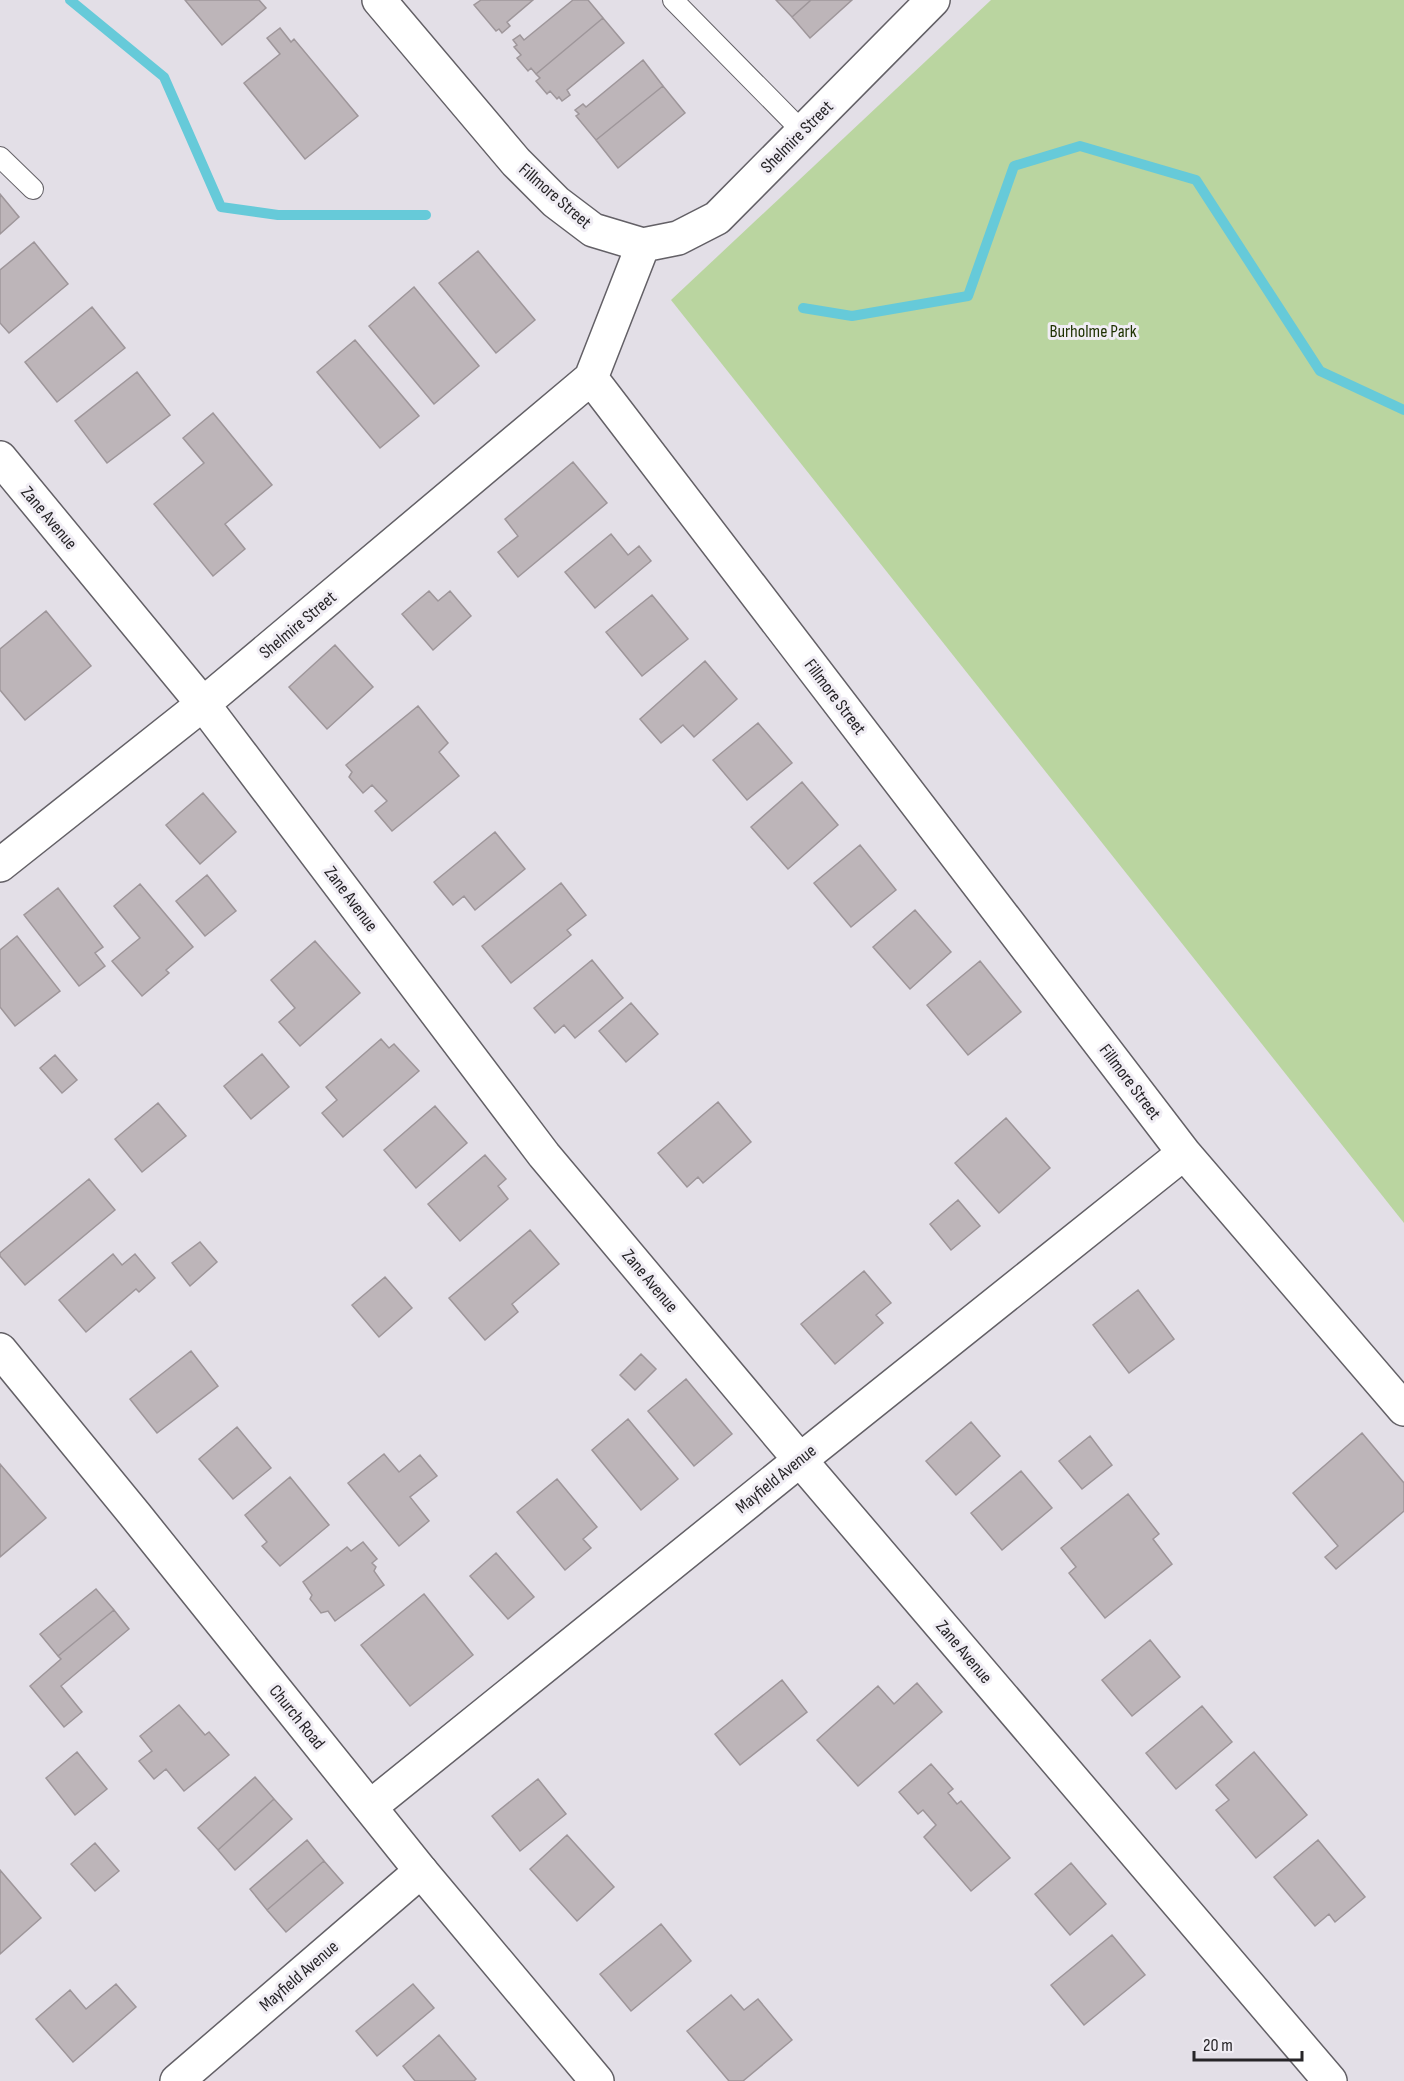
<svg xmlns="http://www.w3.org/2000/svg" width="1404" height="2081" viewBox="0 0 1404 2081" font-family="'Sofia Sans Condensed',sans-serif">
	<rect width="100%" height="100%" fill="#e3dfe7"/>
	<path fill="#bad5a0" d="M991,0H1404V1223L671,300Z"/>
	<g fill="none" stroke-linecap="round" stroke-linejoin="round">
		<path stroke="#66cad9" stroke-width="10" d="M70,0L164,77L221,207L278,215H426
			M803,308L852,316L968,296L1014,166L1080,146L1196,180L1320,371L1404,410"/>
	</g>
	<path fill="#bdb5b9" stroke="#9e969a" stroke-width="1.5" d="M185,0H259L266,8L222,45Z
		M481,0H533L507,22L510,26L502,33L499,29L496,31L474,5Z
		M573,0H588L603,18L536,74L531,68L528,71L517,58L521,55L514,47L517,45L513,40L520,35L524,40Z
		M776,0H811L792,17Z
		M811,0H852L810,38L792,17Z
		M603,18L624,43L567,90L570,95L562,101L559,97L557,99L550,91L547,94L536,81L540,78L536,74Z
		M280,28L291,42L294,39L358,116L305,159L244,83L280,54L267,38Z
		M643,60L663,86L596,140L576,116L579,114L575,110L583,104L586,107Z
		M663,86L685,113L618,168L596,140Z
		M0,194L19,217L0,234Z
		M34,242L68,284L9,333L0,323V270Z
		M478,251L535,320L496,353L439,283Z
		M414,287L479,366L434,404L369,326Z
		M92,307L125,348L57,402L25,362Z
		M355,340L419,416L380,448L317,372Z
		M137,372L170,415L107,463L75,421Z
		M213,413L272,485L225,524L245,549L213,576L154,504L204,463L183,438Z
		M573,462L607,503L518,577L498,552L518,536L505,519Z
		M611,534L628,555L639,546L651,561L595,608L565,572Z
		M429,591L438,601L450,591L471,616L433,650L402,614Z
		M652,595L688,639L642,676L606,632Z
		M46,611L91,666L25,720L0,690V649Z
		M335,645L373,687L327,729L289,687Z
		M705,661L737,699L694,737L683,725L661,743L640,719Z
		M418,706L448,743L439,752L459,776L392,831L375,811L387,801L372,785L363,793L349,777L352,772L346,765Z
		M758,723L792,763L747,800L713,760Z
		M802,782L838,825L788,869L751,827Z
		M203,793L236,832L200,864L166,825Z
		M495,832L525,869L475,910L464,896L453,905L434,882Z
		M860,845L896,890L851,927L814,883Z
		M207,875L236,911L205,936L176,901Z
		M561,883L586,915L567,930L571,935L511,983L482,946Z
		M140,884L193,947L166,970L169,973L142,996L112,961L140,938L114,906Z
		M58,888L103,947L95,953L105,966L79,986L24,915Z
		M915,910L951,952L910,989L873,947Z
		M17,936L60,991L15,1026L0,1007V950Z
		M315,941L360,993L300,1046L279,1022L295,1008L271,980Z
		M592,960L623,998L575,1038L564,1025L555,1033L534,1008Z
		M980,961L1021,1012L968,1055L927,1005Z
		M631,1003L658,1034L626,1062L599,1031Z
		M381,1039L389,1048L394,1044L419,1071L343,1137L322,1113L337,1100L326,1087Z
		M262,1054L289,1087L251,1119L224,1086Z
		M55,1055L77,1080L62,1093L40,1068Z
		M718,1102L751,1142L703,1183L698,1177L687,1187L658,1153Z
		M158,1103L186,1136L142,1172L115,1139Z
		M435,1106L467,1143L416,1188L384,1150Z
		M1006,1118L1050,1168L999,1213L955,1163Z
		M485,1155L506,1179L498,1186L508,1199L460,1241L428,1204Z
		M89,1179L115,1210L25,1285L0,1256V1253Z
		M958,1200L980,1226L951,1250L930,1224Z
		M530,1230L559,1264L512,1304L518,1312L485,1340L449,1298Z
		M200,1242L217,1262L190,1286L172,1263Z
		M113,1254L122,1265L135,1254L155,1278L139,1292L136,1289L86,1332L59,1300Z
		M864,1271L891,1303L876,1315L883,1323L835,1364L801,1324Z
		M385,1277L412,1308L379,1337L352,1305Z
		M1138,1290L1174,1339L1129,1373L1093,1325Z
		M191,1351L218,1386L157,1433L130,1399Z
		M641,1354L656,1369L635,1390L620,1375Z
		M686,1379L732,1434L694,1466L648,1411Z
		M628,1419L678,1479L641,1510L592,1450Z
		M971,1422L1000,1456L956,1495L926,1461Z
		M237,1427L271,1468L233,1499L199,1459Z
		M1362,1433L1404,1483V1511L1336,1569L1325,1557L1338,1546L1293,1493Z
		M1090,1436L1112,1465L1082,1489L1059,1461Z
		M384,1454L399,1472L420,1455L437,1476L410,1497L429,1521L399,1546L348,1483Z
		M0,1464L46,1518L0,1557Z
		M1021,1471L1052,1508L1002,1550L971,1513Z
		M290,1477L329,1525L280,1566L262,1546L267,1542L245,1515Z
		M557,1479L597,1527L583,1539L591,1548L565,1570L517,1512Z
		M1128,1494L1159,1534L1153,1539L1172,1564L1105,1618L1069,1573L1076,1567L1061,1548Z
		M363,1542L377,1559L372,1563L376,1567L374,1571L384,1585L335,1621L328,1611L321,1613L310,1599L312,1595L303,1582L347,1547L351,1551Z
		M496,1553L534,1597L508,1619L470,1576Z
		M96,1589L114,1610L58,1656L40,1634Z
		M424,1594L473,1655L410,1706L361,1645Z
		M114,1610L129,1629L61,1686L82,1712L64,1727L30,1686L61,1659L58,1656Z
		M1150,1640L1180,1677L1132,1716L1102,1680Z
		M782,1680L807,1712L740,1765L715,1734Z
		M917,1683L942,1712L858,1786L817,1740L878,1686L894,1704Z
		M179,1705L205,1735L209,1732L229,1755L184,1791L166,1769L154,1779L139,1761L152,1751L140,1736Z
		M1202,1706L1232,1742L1176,1789L1146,1753Z
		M77,1752L107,1789L75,1815L46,1778Z
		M1254,1752L1307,1815L1256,1858L1216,1810L1229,1800L1216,1785Z
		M931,1764L953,1789L948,1793L957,1804L961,1801L1010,1858L971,1891L924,1837L936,1825L923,1810L918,1814L899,1792Z
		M255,1777L274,1799L218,1850L198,1828Z
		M538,1779L566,1814L520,1851L492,1816Z
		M274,1799L292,1819L235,1870L218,1850Z
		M567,1835L614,1887L577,1921L530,1869Z
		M307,1840L324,1861L267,1910L250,1889Z
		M1318,1840L1365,1897L1335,1922L1329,1914L1315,1926L1274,1877Z
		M95,1843L119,1871L95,1891L71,1864Z
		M324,1861L343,1883L286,1932L267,1910Z
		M1071,1863L1106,1904L1070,1935L1035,1894Z
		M0,1870L41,1918L0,1954Z
		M661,1924L691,1961L631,2011L600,1974Z
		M1112,1935L1145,1975L1084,2025L1051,1985Z
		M116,1984L136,2007L73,2062L36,2019L70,1990L86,2009Z
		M413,1984L434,2008L377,2056L356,2031Z
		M731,1995L744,2010L758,1999L792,2040L743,2081H729L687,2031Z
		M439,2035L476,2079L474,2081H415L403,2066Z"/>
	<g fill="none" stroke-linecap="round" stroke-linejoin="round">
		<defs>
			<path id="lane" d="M673,0L803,132
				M0,157L33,189"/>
			<path id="street" d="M379,0L516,162L556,202L593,230L643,245L591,378L1184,1153L1404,1409
				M643,245L678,238L717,218L933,0
				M0,458L203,704L544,1155L800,1460L1330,2081
				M0,865L203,704L591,378
				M370,1807L800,1460L1184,1153
				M177,2081L421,1871"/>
			<path id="secondary" d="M0,1350L136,1516L421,1871L597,2081"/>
		</defs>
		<use href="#lane" stroke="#636066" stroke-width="22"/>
		<use href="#street" stroke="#636066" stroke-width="36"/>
		<use href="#secondary" stroke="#636066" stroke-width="36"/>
		<use href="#lane" stroke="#fff" stroke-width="20"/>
		<use href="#street" stroke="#fff" stroke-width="33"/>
		<use href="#secondary" stroke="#fff" stroke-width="33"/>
	</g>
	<g text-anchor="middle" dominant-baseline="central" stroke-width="6" stroke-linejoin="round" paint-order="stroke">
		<g font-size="18" fill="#272528" stroke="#f0edf4">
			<text transform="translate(797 137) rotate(-45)">Shelmire Street</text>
			<text transform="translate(555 196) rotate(41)">Fillmore Street</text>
			<text transform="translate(49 518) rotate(50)">Zane Avenue</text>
			<text transform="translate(298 625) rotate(-40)">Shelmire Street</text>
			<text transform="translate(835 697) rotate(53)">Fillmore Street</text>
			<text transform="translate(351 899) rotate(53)">Zane Avenue</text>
			<text transform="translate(1130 1082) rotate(53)">Fillmore Street</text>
			<text transform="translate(650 1281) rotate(50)">Zane Avenue</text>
			<text transform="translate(776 1479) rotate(-39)">Mayfield Avenue</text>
			<text transform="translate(964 1652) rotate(50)">Zane Avenue</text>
			<text transform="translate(297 1717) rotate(51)">Church Road</text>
			<text transform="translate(299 1976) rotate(-41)">Mayfield Avenue</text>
		</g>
		<g font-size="18" fill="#1e3101" stroke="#f0edf4">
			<text x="1093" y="331">Burholme Park</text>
		</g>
	</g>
	<path d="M1194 2051v9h108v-9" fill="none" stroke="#272528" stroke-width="3"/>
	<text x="1203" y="2051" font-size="18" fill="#272528" stroke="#f0edf4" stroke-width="4.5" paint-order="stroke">20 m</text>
</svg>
